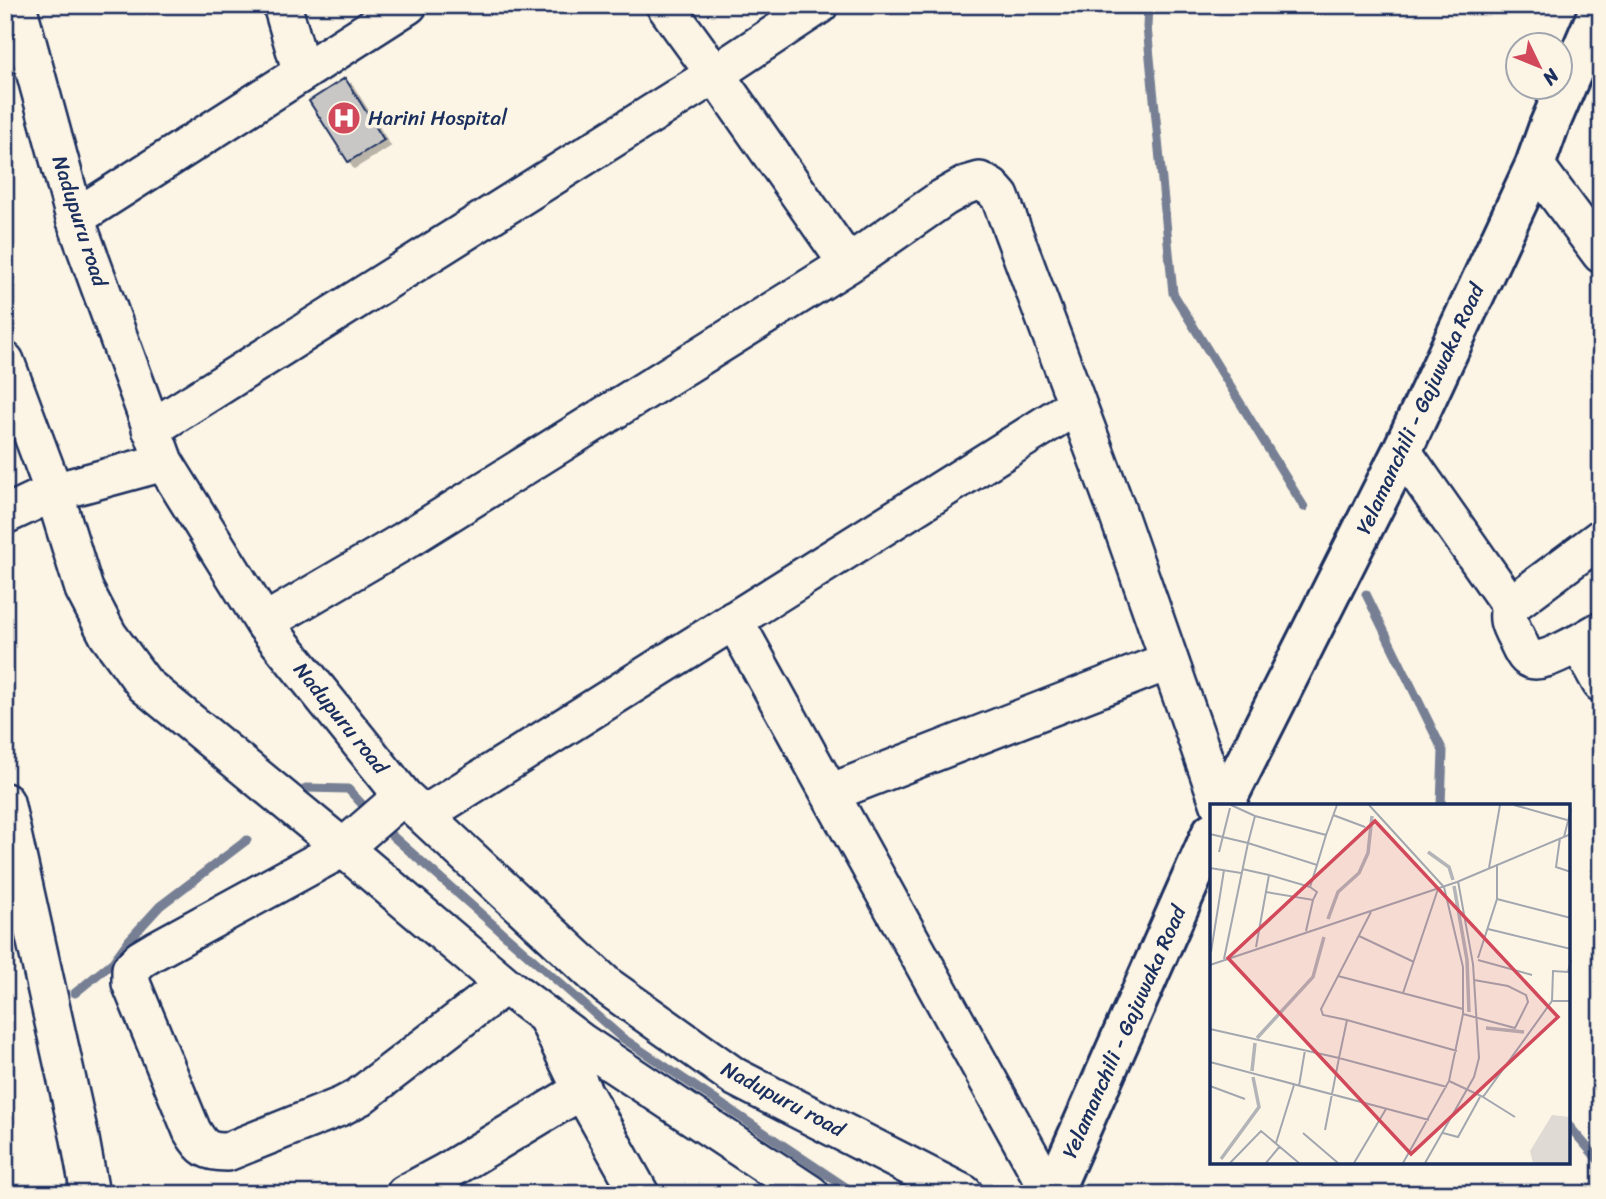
<svg xmlns="http://www.w3.org/2000/svg" width="1606" height="1199" viewBox="0 0 1606 1199" font-family="Sriracha,sans-serif">
	<defs>
		<filter id="shadow"><feDropShadow dx="6" dy="6" stdDeviation="0" flood-color="#0004"/></filter>
	</defs>
	<rect width="100%" height="100%" fill="#fcf5e5"/>
	<filter id="ink" filterUnits="userSpaceOnUse"><feTurbulence type="fractalNoise" baseFrequency=".0143" numOctaves="2"/><feDisplacementMap in="SourceGraphic" scale="14" xChannelSelector="R" yChannelSelector="G"/><feConvolveMatrix kernelMatrix="1 2 1 2 8 2 1 2 1" color-interpolation-filters="sRGB"/></filter>
	<g filter="url(#ink)">
		<g fill="none" stroke-linecap="round" stroke-linejoin="round">
			<path stroke="#767f94" stroke-width="9" d="M1148,5L1147,27L1173,293L1304,507
				M1366,594L1443,751L1441,805
				M306,788L348,789L371,814
				M380,825L621,1037L856,1194
				M75,993L113,962L129,940L160,906L247,840
				M1569,1126L1601,1163"/>
		</g>
		<path fill="#c8c7c6" stroke="#1b2f5e" stroke-width="2" filter="url(#shadow)" d="M345,78L384,140L348,162L309,101Z"/>
		<g fill="none" stroke-linecap="round" stroke-linejoin="round">
			<defs>
				<path id="minor" d="M17,5L75,218L164,462L264,623L403,796L607,986L735,1077L964,1194
					M282,5L302,73
					M1535,165L1601,254
					M75,218L408,5
					M848,264L943,198L966,185L980,181L992,188L1000,197L1117,511L1220,805
					M5,361L54,492L84,589L108,635L145,685L343,848L505,985L546,1016L582,1043L810,1194
					M151,429L715,74L665,5
					M1402,451L1510,605
					M5,515L54,492L164,462
					M734,620L1051,1194
					M264,623L404,541L848,264L715,74L819,5
					M1600,631L1579,643L1601,683
					M1579,643C1567,648 1538,667 1527,657C1522,652 1519,643 1516,637C1509,624 1507,619 1510,605L1518,600L1601,538
					M830,793L1169,661
					M403,796L343,848L156,950L141,959L131,969V983L192,1131C202,1148 207,1152 227,1152L342,1106L359,1097L505,985
					M5,802L80,1139L90,1194
					M424,815L1077,405
					M582,1090L640,1194
					M405,1194L446,1172L582,1090L548,1020"/>
				<path id="major" d="M1224,805L1402,451L1535,165L1549,126L1601,5
					M1052,1194L1212,832"/>
			</defs>
			<use href="#minor" stroke="#1b2f5e" stroke-width="42"/>
			<use href="#major" stroke="#1b2f5e" stroke-width="44"/>
			<use href="#minor" stroke="#fcf5e5" stroke-width="37"/>
			<use href="#major" stroke="#fcf5e5" stroke-width="38"/>
		</g>
	</g>
	<defs>
		<symbol id="hospital-disc" viewBox="-11 -11 22 22"><circle r="9.5" fill="#d1495b" stroke="#fcf5e5"/><path d="M-5-5h3v3.5h4V-5h3V5h-3V1.5h-4V5h-3Z" fill="#fff"/></symbol>
	</defs>
	<g fill-rule="evenodd">
		<use href="#hospital-disc" x="325" y="99" width="38" height="38"/>
	</g>
	<g text-anchor="middle" dominant-baseline="central" stroke-width="7" stroke-linejoin="round" paint-order="stroke">
		<g font-size="21" fill="#1b2f5e" stroke="#fcf5e5" text-anchor="start">
			<text x="368" y="118">Harini Hospital</text>
		</g>
		<g font-size="21" fill="#1b2f5e" stroke="#fcf5e5">
			<text transform="translate(80 221) rotate(72)">Nadupuru road</text>
			<text transform="translate(1420 409) rotate(-65)">Yelamanchili - Gajuwaka Road</text>
			<text transform="translate(341 718) rotate(51)">Nadupuru road</text>
			<text transform="translate(1124 1032) rotate(-66)">Yelamanchili - Gajuwaka Road</text>
			<text transform="translate(783 1099) rotate(28)">Nadupuru road</text>
		</g>
	</g>
	<g transform="translate(1210 804)">
		<rect width="360" height="360" fill="#fcf5e5"/>
		<path d="M342,311L360,313V359H323L320,347Z" fill="#dfdbd4"/>
		<path fill="none" stroke="#b2b4b8" stroke-width="3.5" d="M218,48L239,63L243,76M244,82L257,156L259,208M118,115L128,88L149,69L158,49L162,12M276,224L314,228M47,234L103,173L114,133M42,267L45,239M11,355L49,303L43,273"/>
		<path fill="none" stroke="#a2a6af" stroke-width="2" d="M159,1L234,83L253,163V210L239,277L193,359M304,1L357,16M123,11L155,23M0,30L38,39L45,12M116,31L127,1M354,33L361,5M350,34L346,63L361,68M9,48L20,4M0,64L31,69M279,64L290,1M32,65L59,71M56,88L103,96L107,88L100,83M287,95L361,114M278,125L361,145M96,127L103,96M149,132L204,158M46,143L59,71L100,83L107,61M1,148L14,66M268,154L287,95V60M14,155L38,39L107,61L116,31L45,12L21,1M268,156L322,171M0,161L247,78L361,30M128,172L253,205M193,189L228,85M342,197L343,167L358,168L361,156M253,210L305,224L318,198L316,191L298,182L264,176M137,216L113,211L111,205L161,108M0,225L129,254L137,216L247,247M0,258L219,316M239,277L273,293L342,197H361M0,282L35,295M89,282L95,246M273,293L305,313M115,326L129,254L237,283M93,329L128,359M233,329L248,333L270,293M66,339L84,281M20,359L51,327L89,359M56,359L70,342M144,359L176,305M215,359L264,273L269,254L263,160L248,77"/>
		<path fill="#d1495b" fill-opacity="0.15" stroke="#d1495b" stroke-width="3.5" d="M165,17L348,213L201,350L18,154Z"/>
		<rect width="360" height="360" fill="none" stroke="#1b2f5e" stroke-width="3.5"/>
	</g>
	<rect width="1606" height="1199" fill="none" stroke="#fcf5e5" stroke-width="28"/>
	<rect x="14" y="14" width="1578" height="1171" fill="none" stroke="#1b2f5e" stroke-width="2.5" filter="url(#ink)"/>
	<g transform="translate(1539 66) rotate(133)"><circle r="33" fill="#fcf5e5" stroke="#a2a6af" stroke-width="2"/>
	<path d="M0-5L12 26L0 18L-12 26Z" fill="#d1495b"/>
	<text y="-10" font-size="19" font-weight="bold" text-anchor="middle" fill="#1b2f5e">N</text>
	</g>
</svg>
